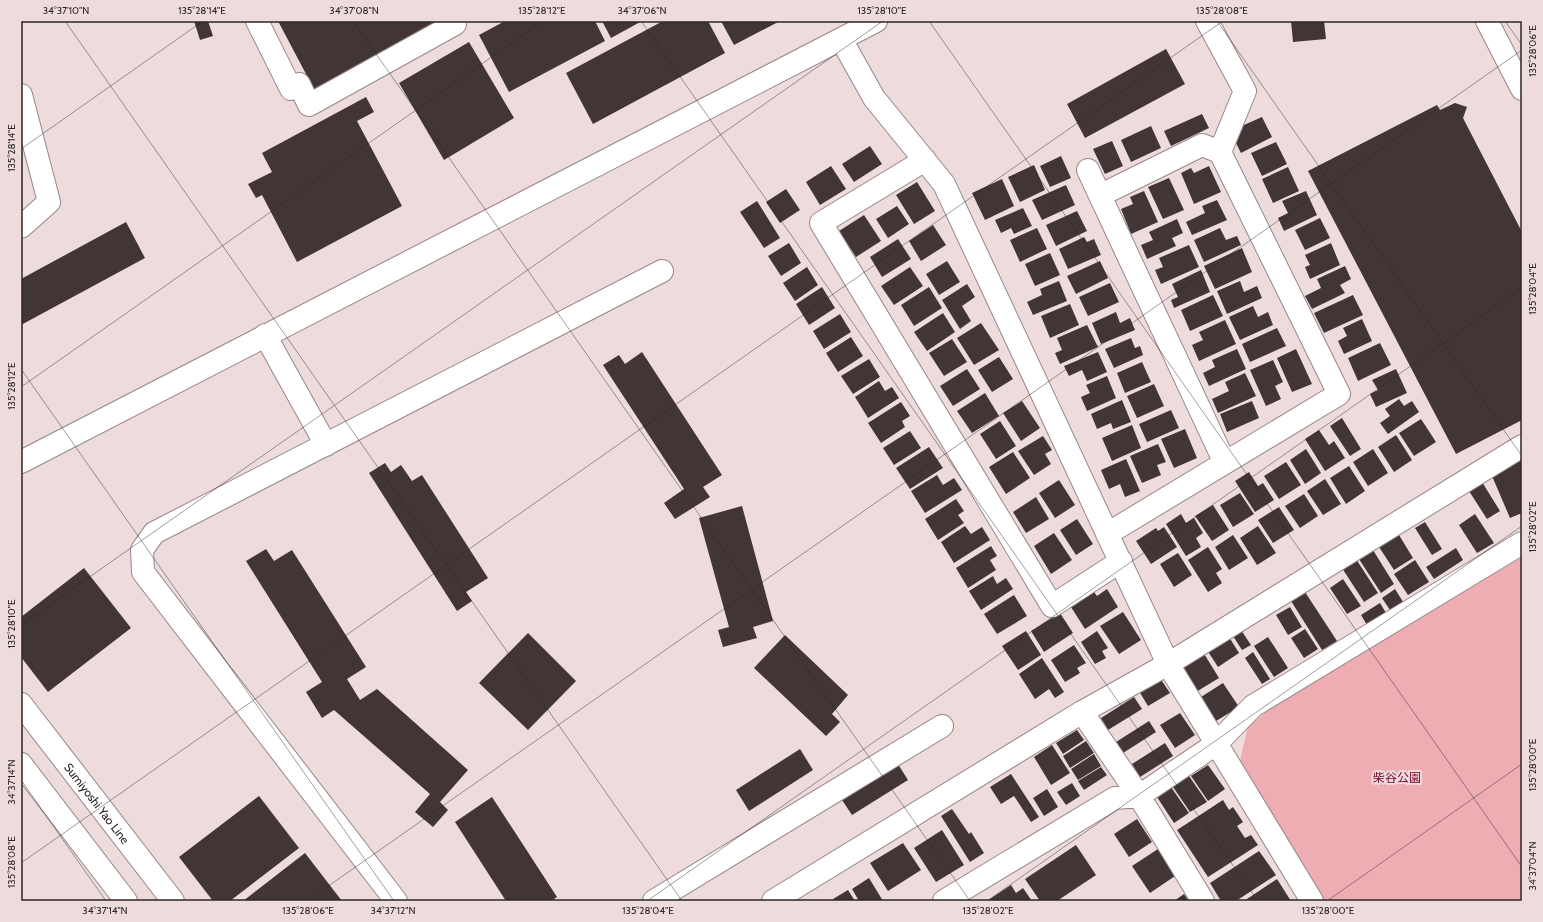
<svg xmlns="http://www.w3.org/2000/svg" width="1543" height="922" viewBox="0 0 1543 922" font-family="Cabin,'Noto Sans JP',sans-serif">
	<rect width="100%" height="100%" fill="#eedcdd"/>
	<path fill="#edadb3" d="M1522,557V901H1324L1239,765L1248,726L1281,701Z"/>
	<path fill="#423536" d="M194,21H208L213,36L200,40Z
		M278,21H444L315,91Z
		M505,21H595L605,41L509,92L479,35Z
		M602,21H642L611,38Z
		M663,21H708L725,53L593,124L566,73Z
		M721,21H780L734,45Z
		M1291,21H1324L1326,39L1293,42Z
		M469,42L514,118L444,160L399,83Z
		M1166,49L1185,84L1085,138L1067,104Z
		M366,97L374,112L357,121L402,206L297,262L262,195L256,198L248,184L272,172L262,153Z
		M1455,103L1467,107L1463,118L1522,232V420L1456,454L1308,171L1437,105L1440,110Z
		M1202,114L1209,128L1171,146L1164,131Z
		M1262,117L1272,137L1241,153L1236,143L1244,125Z
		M1151,126L1161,148L1131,162L1121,140Z
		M1112,141L1123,166L1105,174L1093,149Z
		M1276,142L1287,164L1262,176L1251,153Z
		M870,146L882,164L854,182L842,164Z
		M1061,156L1071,178L1050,187L1040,166Z
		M1034,165L1045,190L1020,202L1008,177Z
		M831,166L846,189L820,205L806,182Z
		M1209,166L1221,192L1194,204L1181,173L1191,168L1194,173Z
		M1288,167L1299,191L1273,203L1262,179Z
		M1169,178L1184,210L1163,219L1148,187Z
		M1002,179L1014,206L985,220L972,193Z
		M917,182L935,211L914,224L896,195Z
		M1066,185L1075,205L1042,220L1032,200Z
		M786,189L800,210L780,223L766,202Z
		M1144,191L1158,222L1131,234L1121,209L1133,204L1130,197Z
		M1306,191L1317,215L1284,231L1278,218L1288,213L1282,201Z
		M1217,200L1227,220L1192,235L1186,222L1205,213L1202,206Z
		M757,201L780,238L764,248L740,212Z
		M897,206L909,224L888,238L876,219Z
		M1023,208L1032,226L1014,234L1011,228L1001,233L995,220Z
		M1077,211L1087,231L1056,246L1046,225Z
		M864,215L881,241L856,257L839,231Z
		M1320,218L1330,238L1305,250L1295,230Z
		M1177,219L1183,233L1172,238L1176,246L1147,259L1141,245L1153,240L1149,232Z
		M126,222L145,258L21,325V279Z
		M933,225L946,245L921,261L909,241Z
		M1037,228L1047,249L1020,262L1010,240Z
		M1220,228L1226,240L1237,236L1241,245L1204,262L1194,240Z
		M1084,237L1087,242L1094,239L1101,255L1068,269L1059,249Z
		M898,239L911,259L882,277L870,257Z
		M789,243L801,263L781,276L768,256Z
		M1331,243L1340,265L1310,279L1305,267L1310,265L1305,255Z
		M1189,245L1199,267L1161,284L1155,270L1163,267L1159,258Z
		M1242,248L1252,272L1215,289L1204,266Z
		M1050,253L1060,275L1035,286L1025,264Z
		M947,261L960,282L939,295L926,274Z
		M1100,261L1108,278L1076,294L1067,276Z
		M1345,266L1351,279L1340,285L1345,293L1312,309L1305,296L1321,288L1317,279Z
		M807,267L818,285L795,301L783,283Z
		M910,267L923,286L894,305L881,286Z
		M1201,270L1210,292L1174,308L1171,300L1178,297L1172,284Z
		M1059,281L1067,301L1033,315L1027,302L1042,295L1040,289Z
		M1240,281L1244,292L1257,286L1262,298L1227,314L1217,291Z
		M1110,283L1119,302L1088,316L1079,297Z
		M967,284L975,297L962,306L971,321L960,329L942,300Z
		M822,287L835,308L809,325L796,304Z
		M929,287L942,308L914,326L901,305Z
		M1213,295L1223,316L1190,331L1181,310Z
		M1353,295L1363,315L1324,333L1314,313Z
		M1070,304L1079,325L1050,338L1041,316Z
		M1253,306L1258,317L1268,312L1273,325L1240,340L1229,317Z
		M1116,312L1120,323L1130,318L1135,330L1101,344L1092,323Z
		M943,313L955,332L927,351L914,332Z
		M840,314L851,332L824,349L813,331Z
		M1362,319L1372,341L1344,354L1338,341L1347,336L1343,328Z
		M1225,320L1236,344L1199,361L1192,345L1203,340L1199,332Z
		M981,323L999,350L974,365L957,338Z
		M1087,325L1098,347L1060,364L1055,353L1062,350L1057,338Z
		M1277,328L1286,346L1250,362L1242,344Z
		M851,337L863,356L838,372L826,353Z
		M1131,338L1135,348L1140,346L1143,355L1114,368L1105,349Z
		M952,339L967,362L944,376L929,353Z
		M1380,343L1391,365L1358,381L1348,358Z
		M1237,349L1246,369L1209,386L1203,373L1215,367L1212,360Z
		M1296,349L1312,384L1292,392L1277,358Z
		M642,352L722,475L703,487L710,497L675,519L664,503L684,489L603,365L619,355L625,364Z
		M1098,352L1107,372L1087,381L1082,370L1069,376L1064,366Z
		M999,357L1013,379L992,392L978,370Z
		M869,359L880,377L853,394L841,376Z
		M1273,360L1283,382L1275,386L1281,399L1266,406L1250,370Z
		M1142,362L1151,382L1125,393L1117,373Z
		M967,369L980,389L953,406L940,386Z
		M1396,369L1407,393L1376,407L1370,394L1378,390L1372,380Z
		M1245,373L1256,396L1218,413L1212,399L1229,391L1225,382Z
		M1107,376L1116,398L1087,411L1081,397L1090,393L1086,385Z
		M879,381L885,391L892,387L899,398L868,418L855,397Z
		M1154,384L1164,406L1137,418L1127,396Z
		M985,393L999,416L972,433L957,411Z
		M1399,399L1404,406L1412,401L1419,412L1388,434L1380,423L1390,416L1385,409Z
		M1122,400L1131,422L1113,429L1111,423L1097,429L1091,414Z
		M1022,401L1040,428L1021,441L1003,413Z
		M1252,401L1259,418L1227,432L1220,414Z
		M901,402L910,416L902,421L905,427L881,443L868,423Z
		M1171,410L1179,428L1147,442L1139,424Z
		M1342,418L1361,449L1350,456L1330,426Z
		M1421,419L1436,442L1414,456L1399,433Z
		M1000,421L1016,446L996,459L980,434Z
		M1132,425L1141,448L1112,461L1102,438Z
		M1185,429L1197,458L1174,468L1161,439Z
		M1319,430L1329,445L1334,441L1345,458L1325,471L1305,439Z
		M910,431L921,448L894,465L883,448Z
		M1396,435L1412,460L1394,472L1378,447Z
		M1043,436L1052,450L1045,454L1051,464L1034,475L1018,451Z
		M1158,444L1166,462L1157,465L1161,475L1142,483L1130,456Z
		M929,447L943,468L910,489L896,468Z
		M1306,449L1321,473L1305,484L1290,460Z
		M1373,449L1388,473L1368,486L1353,462Z
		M1013,452L1030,478L1006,494L989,467Z
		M1522,458V513L1510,518L1492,476Z
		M1126,459L1140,491L1125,497L1120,484L1109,489L1101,470Z
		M1286,462L1301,485L1279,499L1264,476Z
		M385,463L391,472L401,465L412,481L422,475L488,578L466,592L472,601L457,611L369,473Z
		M1349,466L1365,491L1346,504L1330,478Z
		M1249,472L1258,486L1263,483L1274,500L1255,512L1235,481Z
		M937,475L943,485L954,478L962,490L925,513L911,491Z
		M1325,479L1341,504L1323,515L1307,491Z
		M1059,480L1075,505L1055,518L1039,493Z
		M1482,482L1500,511L1487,519L1469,491Z
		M1240,493L1254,514L1233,527L1220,505Z
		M1304,494L1318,516L1300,528L1285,506Z
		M1036,497L1049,519L1026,533L1013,512Z
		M956,499L964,511L958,515L964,523L938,540L925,519Z
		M1213,505L1229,530L1212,541L1195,516Z
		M742,506L773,621L753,627L757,638L723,647L718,630L729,627L699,518Z
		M1279,507L1294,530L1273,543L1258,520Z
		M1181,514L1186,523L1194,518L1203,533L1196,538L1201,547L1186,556L1166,524Z
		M1475,514L1494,543L1477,553L1459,525Z
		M1077,519L1093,544L1076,555L1060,530Z
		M1425,522L1442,549L1432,555L1415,528Z
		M965,526L971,534L982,527L990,540L954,563L941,542Z
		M1258,526L1276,553L1257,565L1240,538Z
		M1164,527L1177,547L1151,564L1136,541L1156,528L1158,531Z
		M1054,533L1072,560L1051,574L1034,546Z
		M1233,535L1248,558L1229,570L1215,547Z
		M1399,535L1413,558L1394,570L1379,547Z
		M991,546L997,556L990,560L996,570L968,588L956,568Z
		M1208,547L1222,569L1216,573L1222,583L1208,592L1188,560Z
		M1456,548L1463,560L1434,579L1426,567Z
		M266,549L274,561L292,550L366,667L347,679L360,700L377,689L468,770L440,802L448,810L433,827L415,812L430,794L334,710L322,718L306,692L322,682L246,561Z
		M1373,550L1394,584L1381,593L1359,559Z
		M1178,553L1192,575L1174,587L1160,564Z
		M1356,559L1378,593L1364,602L1342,568Z
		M1415,560L1429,582L1408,595L1394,574Z
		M84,568L131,628L48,692L21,657V617Z
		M993,576L997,584L1006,578L1013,589L981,610L969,591Z
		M1343,579L1361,606L1347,614L1330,588Z
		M1107,589L1118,607L1085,629L1071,607L1094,592L1097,596Z
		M1395,589L1405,605L1392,613L1382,598Z
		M1305,592L1337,641L1322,650L1291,601Z
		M1014,595L1027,616L997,634L984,614Z
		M1380,603L1386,613L1367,625L1361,615Z
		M1290,607L1302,627L1288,635L1276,615Z
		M1123,612L1141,640L1119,654L1100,626Z
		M1060,613L1073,633L1044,652L1031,631Z
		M1305,629L1318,649L1304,658L1291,638Z
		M1241,630L1251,645L1242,650L1233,636Z
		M1026,631L1041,655L1018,670L1002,646Z
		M1097,631L1108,648L1102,651L1106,658L1095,664L1081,642Z
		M528,633L576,681L528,730L479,683Z
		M785,635L848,695L832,714L840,722L826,736L754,668Z
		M1229,637L1239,653L1218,667L1207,650Z
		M1268,637L1288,668L1274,677L1254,646Z
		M1074,645L1086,663L1077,668L1080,673L1065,682L1051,660Z
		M1203,652L1219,678L1196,692L1180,667Z
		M1253,652L1270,679L1262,684L1245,658Z
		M1042,658L1064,692L1055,698L1049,689L1035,699L1019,674Z
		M1160,678L1170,693L1148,706L1139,691Z
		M1223,683L1239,707L1216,721L1201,697Z
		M1134,697L1142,709L1108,730L1101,718Z
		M1180,713L1195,735L1175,748L1160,725Z
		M1149,721L1156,732L1123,753L1116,742Z
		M1077,730L1084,740L1063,754L1056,743Z
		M1086,741L1094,753L1070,768L1063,756Z
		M1165,743L1173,756L1140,777L1132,764Z
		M1052,745L1070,773L1051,785L1034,757Z
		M800,749L813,770L749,811L736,790Z
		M1094,754L1101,766L1078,780L1071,769Z
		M896,761L908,780L852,815L840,797Z
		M1208,765L1225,789L1208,801L1191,776Z
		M1101,767L1107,775L1084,790L1078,781Z
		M1011,774L1039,817L1031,822L1014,796L1001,804L990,787Z
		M1189,776L1207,802L1190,812L1173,787Z
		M1072,783L1080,796L1066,805L1057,792Z
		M1171,787L1189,813L1174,823L1157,797Z
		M1047,789L1058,807L1044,816L1033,798Z
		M259,796L299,848L230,901H213L179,857Z
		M492,797L557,897L551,901H506L455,822Z
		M1223,800L1229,810L1233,807L1243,822L1237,826L1245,838L1251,835L1258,845L1208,877L1177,830Z
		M952,809L969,834L971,832L984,853L970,862L941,816Z
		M1137,819L1152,842L1129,857L1114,834Z
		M942,830L964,865L936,882L914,848Z
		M903,843L921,870L888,891L870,863Z
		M1076,845L1096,875L1057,901H1040L1025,879Z
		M1158,849L1175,876L1150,893L1132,866Z
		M1259,851L1276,875L1236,901H1221L1210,883Z
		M305,853L342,901H243Z
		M869,878L883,901H859L852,889Z
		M1277,879L1291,901H1244Z
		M1011,885L1016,893L1023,888L1032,901H987Z
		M848,890L855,901H834L833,899Z
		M1184,894L1189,901H1174Z"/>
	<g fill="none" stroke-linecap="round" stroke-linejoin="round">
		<defs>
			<path id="minor" d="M257,21L291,89L299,84L309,105L455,24L454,21
				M1207,21L1245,91L1220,152
				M1487,21L1522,89
				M841,39L874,98L944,184L1168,664L1312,901
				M21,95L49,202L21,227
				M925,160L821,223L1052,606L1121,561
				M1088,170L1225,463
				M1101,195L1202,145L1220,152L1339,394L1107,534
				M265,335L326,445
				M21,462L876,21
				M1082,712L1139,796L1203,901
				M396,901L143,572L142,550L154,533L662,271
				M654,901L942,726
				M773,901L1082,712L1168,664L1522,446
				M944,901L1115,798L1139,796L1216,744L1253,706L1522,543"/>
			<g id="major">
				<path id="s1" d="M21,704L173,901"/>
				<path d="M21,764L126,901"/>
			</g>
		</defs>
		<use href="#minor" stroke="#968687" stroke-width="24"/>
		<use href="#major" stroke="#968687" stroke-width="24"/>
		<use href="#minor" stroke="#fff" stroke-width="22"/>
		<use href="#major" stroke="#fff" stroke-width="22"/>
	</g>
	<path fill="none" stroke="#2d2626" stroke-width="1" stroke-opacity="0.45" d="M65,21L682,901M353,21L970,901M641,21L1258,901M929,21L1522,867M1217,21L1522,456M1505,21L1522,45M21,149L203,21M21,369L394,901M21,387L543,21M21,625L883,21M21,780L106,901M21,863L1223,21M307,901L1522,50M647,901L1522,288M987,901L1522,526M1327,901L1522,764"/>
	<g text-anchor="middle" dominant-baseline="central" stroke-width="4" stroke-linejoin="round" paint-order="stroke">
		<g font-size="12" fill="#740026" stroke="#eedcdd">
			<text x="1397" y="777">柴谷公園</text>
		</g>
		<g font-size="12" fill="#2d2626" stroke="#eedcdd">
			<text stroke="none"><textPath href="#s1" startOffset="125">Sumiyoshi Yao Line</textPath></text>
		</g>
	</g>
	<rect width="1543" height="922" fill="none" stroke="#eedcdd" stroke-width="44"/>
	<rect x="22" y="22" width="1499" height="878" fill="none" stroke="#2d2626" stroke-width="1.5"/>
	<g font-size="10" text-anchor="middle" fill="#2d2626">
		<text x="66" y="14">34°37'10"N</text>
		<text x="202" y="14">135°28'14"E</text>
		<text x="354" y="14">34°37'08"N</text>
		<text x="542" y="14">135°28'12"E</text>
		<text x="642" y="14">34°37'06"N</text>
		<text x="882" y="14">135°28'10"E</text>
		<text x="1222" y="14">135°28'08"E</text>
		<text transform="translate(1532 51) rotate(-90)" y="4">135°28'06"E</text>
		<text transform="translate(11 148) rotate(-90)" y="4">135°28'14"E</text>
		<text transform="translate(1532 289) rotate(-90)" y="4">135°28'04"E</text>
		<text transform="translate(11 386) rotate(-90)" y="4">135°28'12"E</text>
		<text transform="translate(1532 527) rotate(-90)" y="4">135°28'02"E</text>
		<text transform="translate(11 624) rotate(-90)" y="4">135°28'10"E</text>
		<text transform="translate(1532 765) rotate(-90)" y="4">135°28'00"E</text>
		<text transform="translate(11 782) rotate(-90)" y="4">34°37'14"N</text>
		<text transform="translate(11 862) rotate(-90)" y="4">135°28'08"E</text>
		<text transform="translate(1532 866) rotate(-90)" y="4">34°37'04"N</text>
		<text x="105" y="914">34°37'14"N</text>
		<text x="308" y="914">135°28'06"E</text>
		<text x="393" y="914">34°37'12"N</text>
		<text x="648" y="914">135°28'04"E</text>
		<text x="988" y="914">135°28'02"E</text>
		<text x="1328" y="914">135°28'00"E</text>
	</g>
</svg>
